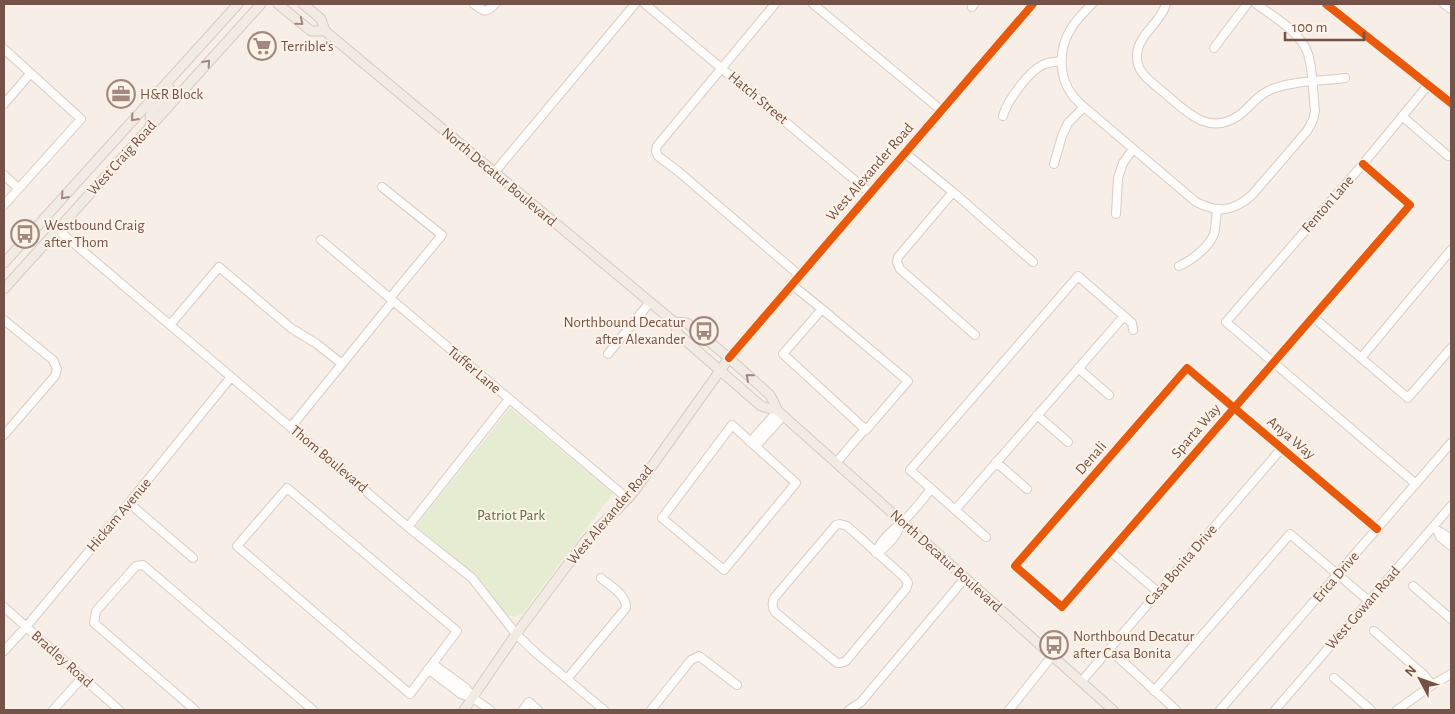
<svg xmlns="http://www.w3.org/2000/svg" width="1455" height="714" viewBox="0 0 1455 714" font-family="'Alegreya Sans',sans-serif">
	<rect width="100%" height="100%" fill="#f7efe7"/>
	<path fill="#e5ecd2" d="M510,408L613,493L523,613L515,617L506,615L482,582L474,574L416,526Z"/>
	<g fill="none" stroke-linecap="round" stroke-linejoin="round">
		<defs>
			<path id="minor" d="M474,4C483,11 486,14 495,4
				M645,4L870,193
				M775,4L657,146L656,151L658,156L679,172L799,275
				M813,4L941,110
				M1092,4C1085,11 1077,19 1072,27C1058,48 1058,77 1073,96C1076,100 1081,104 1084,107L1196,202C1218,213 1233,212 1252,195L1307,131L1313,120L1315,111C1313,95 1313,69 1308,54C1302,33 1273,16 1256,4
				M1166,4C1161,23 1137,35 1137,56C1136,72 1151,82 1162,91C1184,109 1207,137 1238,116C1249,109 1257,95 1270,90C1290,81 1323,81 1345,78
				M1326,4L1451,103
				M1444,4L1451,9
				M972,7L974,4
				M1214,48L1247,4
				M4,49L81,119L4,205
				M4,104L30,74
				M1003,116C1007,101 1030,69 1045,64C1050,62 1056,62 1061,61
				M1402,116L1448,156
				M905,153L953,192L1033,262
				M1054,164L1062,136L1068,123L1084,107
				M1363,164L1410,205C1294,339 1178,473 1062,607L1015,566L1187,368L1377,529
				M494,173L635,4
				M4,175L18,188
				M382,187L442,235L390,298
				M953,192L898,257L897,262L900,269L975,335
				M1116,214L1118,178L1123,163L1133,149
				M44,218L408,527L472,578L516,634L537,654L604,710
				M321,240L628,499
				M1179,266C1191,261 1209,247 1214,234C1216,226 1216,217 1217,210
				M791,284L822,309L908,381L866,430L783,354L822,309
				M1313,317L1408,398L1451,348
				M4,320L53,360L57,369L55,376L4,435
				M170,325L219,267L291,328L317,344L342,364
				M608,354L650,302
				M1361,358L1451,250
				M1078,368L1109,395
				M1037,415L1068,442
				M732,425L796,483L724,570L662,518Z
				M291,427L393,301
				M750,442L778,411
				M756,446L783,416
				M996,462L1027,489
				M836,463L865,429
				M1416,484L1226,322L1363,164L1428,85
				M287,488L457,631L410,694L237,546Z
				M129,503L193,558
				M955,510L1124,316
				M840,524L847,526L904,577L908,583L906,589L846,661L841,663H837L775,612C772,607 772,604 774,598L836,525Z
				M408,527L509,399
				M1433,527C1439,532 1445,534 1451,539
				M1438,532L1440,537L1451,546
				M986,537L910,470L1078,276L1132,323L1133,330
				M1110,551L1158,592
				M876,553C881,539 891,532 902,522C913,513 922,500 931,489
				M876,553C889,546 897,535 902,522
				M1413,586L1451,619
				M4,607L119,710
				M1374,631L1424,675L1432,685
				M1109,649L1176,710
				M4,651L26,627L129,503L231,377
				M433,664L466,688L473,698
				M428,669L461,694L473,698L490,710
				M1334,678L1371,710
				M567,679L626,608C627,595 610,586 601,578
				M1081,682L1282,448
				M1154,691L1290,534L1369,601
				M53,710L82,678
				M195,710L94,623L96,611L136,566L143,565L313,710
				M523,710L529,702L538,710
				M651,710L691,660L699,656L737,685
				M849,710L861,702L965,578
				M1009,710L1052,656
				M1220,710L1451,443
				M1275,710L1451,506
				M1397,710L1432,685L1451,674"/>
			<path id="major" d="M278,4L311,31H325
				M303,4L321,19L325,31L674,322L687,323L729,358L770,395L778,411L1113,710
				M164,110C159,99 165,99 169,89L167,82
				M151,125L150,116L156,105L153,98
				M4,263L238,4
				M4,289L261,4
				M674,322L678,334L761,406L778,411
				M464,710L516,634L586,540C602,523 621,508 635,490L729,358L1033,4"/>
		</defs>
		<use href="#minor" stroke="#d8ccc5" stroke-width="10"/>
		<use href="#major" stroke="#d5cac4" stroke-width="11"/>
		<use href="#minor" stroke="#fefdfb" stroke-width="8"/>
		<use href="#major" stroke="#f2ebe4" stroke-width="9"/>
		<defs>
			<path id="cycleway" d="M1326,4L1451,103
				M1363,164L1410,205C1294,339 1178,473 1062,607L1015,566L1187,368L1377,529
				M729,358L1033,4"/>
		</defs>
		<use href="#cycleway" stroke="#fff3e8" stroke-width="11"/>
		<use href="#cycleway" stroke="#e8590c" stroke-width="8"/>
	</g>
	<defs><path id="oneway-chevron" d="M-2-3.5L2.5 0L-2 3.5" fill="none" stroke-width="1.6" stroke-linecap="round" stroke-linejoin="round" transform="scale(1.25)"/></defs>
	<g stroke="#a1887e">
		<use href="#oneway-chevron" transform="translate(300 22) rotate(39)"/>
		<use href="#oneway-chevron" transform="translate(207 63) rotate(-48)"/>
		<use href="#oneway-chevron" transform="translate(134 118) rotate(132)"/>
		<use href="#oneway-chevron" transform="translate(64 196) rotate(132)"/>
		<use href="#oneway-chevron" transform="translate(749 377) rotate(-139)"/>
	</g>
	<defs>
		<symbol id="supermarket-ring" viewBox="-11 -11 22 22"><circle r="9.5" fill="#fff3e8" stroke="#a2897f" stroke-width="1.5"/><path d="M-6-5.5h2.5l.6 2H6L4.5 2H-2.5L-4.4-4H-6ZM-1.5 3.2a1.3 1.3 0 1 0 .1 0ZM3 3.2a1.3 1.3 0 1 0 .1 0Z" fill="#a2897f"/></symbol>
		<symbol id="office-ring" viewBox="-11 -11 22 22"><circle r="9.5" fill="#fff3e8" stroke="#a2897f" stroke-width="1.5"/><path d="M-6-3h4V-5.5h4V-3h4V5H-6ZM-1-4.5V-3h2v-1.5ZM-6 0V1H6V0Z" fill="#a2897f"/></symbol>
		<symbol id="bus-ring" viewBox="-11 -11 22 22"><circle r="9.5" fill="#fff3e8" stroke="#a2897f" stroke-width="1.5"/><path d="M-5-6H5V4H4V6H2V4H-2V6H-4V4H-5ZM-3.5-4V0h7V-4ZM-3.5 1.2v1.5H-2V1.2ZM2 1.2v1.5H3.5V1.2Z" fill="#a2897f"/></symbol>
	</defs>
	<g fill-rule="evenodd">
		<use href="#supermarket-ring" x="246" y="30" width="32" height="32"/>
		<use href="#office-ring" x="105" y="78" width="32" height="32"/>
		<use href="#bus-ring" x="9" y="218" width="32" height="32"/>
		<use href="#bus-ring" x="688" y="315" width="32" height="32"/>
		<use href="#bus-ring" x="1038" y="629" width="32" height="32"/>
	</g>
	<g text-anchor="middle" dominant-baseline="central" stroke-width="4" stroke-linejoin="round" paint-order="stroke">
		<g font-size="15" fill="#755247" stroke="#fff3e8" text-anchor="start">
			<text x="281" y="46">Terrible's</text>
			<text x="140" y="94">H&amp;R Block</text>
			<text x="44" y="225">Westbound Craig<tspan x="44" dy="17">after Thom</tspan></text>
			<text x="685" y="322" text-anchor="end">Northbound Decatur<tspan x="685" dy="17">after Alexander</tspan></text>
			<text x="1073" y="636">Northbound Decatur<tspan x="1073" dy="17">after Casa Bonita</tspan></text>
		</g>
		<g font-size="15" fill="#755247" stroke="#fff3e8">
			<text transform="translate(758 98) rotate(40)">Hatch Street</text>
			<text transform="translate(122 158) rotate(-48)">West Craig Road</text>
			<text transform="translate(870 172) rotate(-49)">West Alexander Road</text>
			<text transform="translate(499 177) rotate(40)">North Decatur Boulevard</text>
			<text transform="translate(1328 204) rotate(-49)">Fenton Lane</text>
			<text transform="translate(474 370) rotate(40)">Tuffer Lane</text>
			<text transform="translate(1196 431) rotate(-49)">Sparta Way</text>
			<text transform="translate(1291 438) rotate(40)">Anya Way</text>
			<text transform="translate(1091 458) rotate(-49)">Denali</text>
			<text transform="translate(329 459) rotate(40)">Thom Boulevard</text>
			<text transform="translate(119 515) rotate(-50)">Hickam Avenue</text>
			<text transform="translate(610 515) rotate(-50)">West Alexander Road</text>
			<text transform="translate(946 561) rotate(42)">North Decatur Boulevard</text>
			<text transform="translate(1181 565) rotate(-49)">Casa Bonita Drive</text>
			<text transform="translate(1336 577) rotate(-49)">Erica Drive</text>
			<text transform="translate(1363 608) rotate(-49)">West Gowan Road</text>
			<text transform="translate(62 659) rotate(42)">Bradley Road</text>
		</g>
		<g font-size="15" fill="#53753c" stroke="#fff3e8">
			<text x="511" y="515">Patriot Park</text>
		</g>
	</g>
	<rect width="1455" height="714" fill="none" stroke="#755247" stroke-width="10"/>
	<g transform="translate(1420 679) rotate(311)" stroke="#fff3e8" stroke-width="4" paint-order="stroke">
	<path d="M0-4L9 19L0 12L-9 19Z" fill="#755247"/>
	<text y="-8" font-size="14" font-weight="bold" text-anchor="middle" fill="#755247">N</text>
	</g>
	<path d="M1285 32v8h79v-8" fill="none" stroke="#755247" stroke-width="2.5"/>
	<text x="1292" y="32" font-size="15" fill="#755247" stroke="#fff3e8" stroke-width="4" paint-order="stroke">100 m</text>
</svg>
